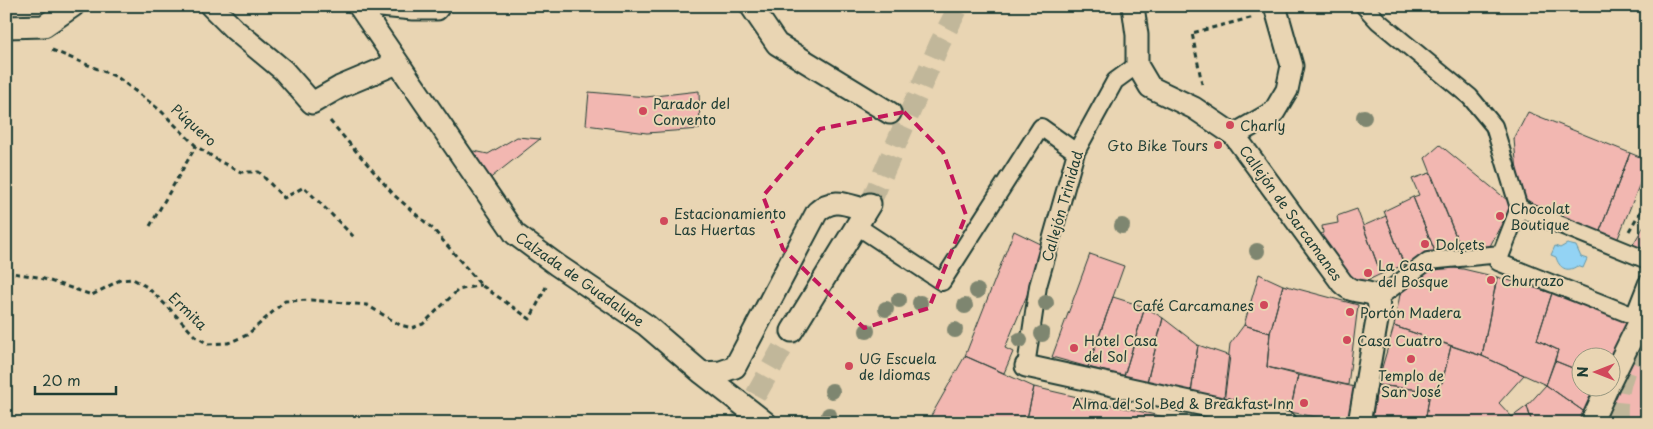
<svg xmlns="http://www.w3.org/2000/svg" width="1653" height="429" viewBox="0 0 1653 429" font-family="'Playpen Sans',sans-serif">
	<rect width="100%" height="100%" fill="#e9d5b3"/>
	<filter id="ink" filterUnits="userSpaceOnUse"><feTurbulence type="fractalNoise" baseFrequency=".02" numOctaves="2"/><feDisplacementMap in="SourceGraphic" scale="10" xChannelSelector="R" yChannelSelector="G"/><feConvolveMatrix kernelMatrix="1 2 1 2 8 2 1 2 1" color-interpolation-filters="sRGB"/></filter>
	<g filter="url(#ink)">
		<path fill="#93d3f4" stroke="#6597a7" d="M1567,244L1576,246L1581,257L1587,259L1583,268L1577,266C1567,273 1559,268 1556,257L1551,255L1555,246L1560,248Z"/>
		<path fill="#f2b7b1" stroke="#1f3d34" d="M699,91L700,129L647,133L586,125L589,92L646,97Z
			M1528,112L1630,153L1598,236L1553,218L1519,194L1514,139Z
			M517,137L540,139L488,180L469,154L474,151L488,154Z
			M1440,145L1512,204L1489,248L1461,249L1425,158Z
			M1630,153L1647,160V166L1616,243L1598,236Z
			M1430,173L1461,249L1436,254L1413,197L1419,195L1412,179Z
			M1413,197L1436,254L1404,265L1384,211Z
			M1357,209L1381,274L1360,284L1335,265L1316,236L1323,233L1322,226L1338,223L1337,216Z
			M1386,216L1404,265L1381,274L1363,226Z
			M1647,221V250L1632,246Z
			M1014,231L1047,247L1005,348L1013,352L1004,373L965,356Z
			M1090,254L1124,266L1088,367L1052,357Z
			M1436,266L1463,269L1497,277L1482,356L1394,326L1402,284Z
			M1259,274L1283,285L1270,333L1244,325Z
			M1497,277L1552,293L1537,340L1558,350L1546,385L1482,356Z
			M1283,285L1358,305L1348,385L1267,367L1270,333Z
			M1552,293L1622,311L1631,323L1610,367V356H1580V371L1555,361L1558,350L1537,340Z
			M1113,297L1145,307L1124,376L1088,367Z
			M1145,307L1163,318L1147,382L1124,376Z
			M1163,318L1198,345L1191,393L1147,382Z
			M1244,325L1270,333L1267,367L1298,375L1290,412L1224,397L1230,344Z
			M1394,326L1451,346L1442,383L1430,391L1377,385Z
			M1647,327V360L1633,353Z
			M1198,345L1230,356L1224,402L1191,393Z
			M1451,346L1482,356L1524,375L1499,403L1512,417L1527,406L1532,423H1425L1430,391L1442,383Z
			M1633,353L1647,360V423H1599Z
			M965,356L1034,387L1026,423H927Z
			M1555,361L1580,371V386H1601L1586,413L1546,385Z
			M1298,375L1355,387L1347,423L1290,412Z
			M1377,385L1430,391L1425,423H1372Z
			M1546,385L1586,413L1581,423H1532L1527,406Z
			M1034,387L1190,423H1026Z"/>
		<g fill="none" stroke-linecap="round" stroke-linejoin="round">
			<path stroke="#c1b79a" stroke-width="21" stroke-dasharray="21 11" stroke-linecap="butt" d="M870,204L940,43L959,6
				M740,423L792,331
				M1618,423C1614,392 1627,356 1647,333"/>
			<defs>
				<path id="pedestrian" d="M1364,6L1378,21L1470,97L1494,126L1519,208
					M857,226L942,282L1041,127L1076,152
					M1647,260L1519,208L1498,262L1634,316L1647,283
					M1377,299L1428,261L1501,254
					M1026,366L1038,286L1076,152L1115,81L1137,65"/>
				<path id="minor" d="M211,6L235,30L283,70L312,103L340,87L397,63
					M359,6L515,234L557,265L646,325L702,373L766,423
					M381,6L413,9H437L439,6
					M751,6L777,44L890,113
					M1133,6L1137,35V65L1150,87L1194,108L1234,135L1342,283C1345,286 1349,289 1353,290C1366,294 1379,290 1379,309L1359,423
					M6,27L44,26L73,6
					M1234,135L1274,112L1287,90L1292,66L1275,6
					M792,331L870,204
					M1026,366L1286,423
					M702,373L721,372L735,367L817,212C834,196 847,205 866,210
					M1610,382L1647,307
					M1591,423L1608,386"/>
			</defs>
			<use href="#pedestrian" stroke="#1f3d34" stroke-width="20"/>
			<use href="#minor" stroke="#1f3d34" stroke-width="25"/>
			<path stroke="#1f3d34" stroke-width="3" stroke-dasharray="5 4" stroke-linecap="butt" d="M1646,6L1647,13
				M52,50L117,77L161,111L196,146L219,161L241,172H259L284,198L304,187L354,237
				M1202,84L1192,33L1254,17
				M330,121L394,195L433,229L481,285L530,319L546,287
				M150,226L196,146
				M1629,231L1647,200
				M6,272L38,277L92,295L120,280L133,279L147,287L170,309L195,336L208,344L228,343L247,335L285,301L311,300L367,305L400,325L412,328L423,324L458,290L481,285"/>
			<use href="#pedestrian" stroke="#e9d5b3" stroke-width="16"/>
			<use href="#minor" stroke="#e9d5b3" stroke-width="21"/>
		</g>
		<g fill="#7e8670">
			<circle cx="1364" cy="117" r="8"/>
			<circle cx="1122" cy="226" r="8"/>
			<circle cx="1257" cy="251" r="8"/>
			<circle cx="977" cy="291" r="8"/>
			<circle cx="899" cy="300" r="8"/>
			<circle cx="920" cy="303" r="8"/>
			<circle cx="1046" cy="303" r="8"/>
			<circle cx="965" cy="306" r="8"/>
			<circle cx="886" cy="309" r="8"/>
			<circle cx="955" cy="330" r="8"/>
			<circle cx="867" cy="331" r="8"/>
			<circle cx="1042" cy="334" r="8"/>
			<circle cx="1020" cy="340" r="8"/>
			<circle cx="832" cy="391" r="8"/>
			<circle cx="829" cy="415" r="8"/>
		</g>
	</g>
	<path fill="none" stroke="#c2185b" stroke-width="4" stroke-dasharray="10 6" stroke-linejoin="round" d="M904,112L943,152L966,215L929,308L864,328L783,249L763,196L820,129Z"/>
	<g fill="#d1495b" stroke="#e9d5b3" stroke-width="2">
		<circle cx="643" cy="111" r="5"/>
		<circle cx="1230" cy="125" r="5"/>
		<circle cx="1218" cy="145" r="5"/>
		<circle cx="1500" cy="216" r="5"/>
		<circle cx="664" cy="221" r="5"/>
		<circle cx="1425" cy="244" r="5"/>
		<circle cx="1368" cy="273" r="5"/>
		<circle cx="1491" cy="280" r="5"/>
		<circle cx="1264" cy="305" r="5"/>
		<circle cx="1350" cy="312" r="5"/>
		<circle cx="1347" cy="340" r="5"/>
		<circle cx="1074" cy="348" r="5"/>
		<circle cx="1411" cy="359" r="5"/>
		<circle cx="849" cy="366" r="5"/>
		<circle cx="1304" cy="403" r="5"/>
	</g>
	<g text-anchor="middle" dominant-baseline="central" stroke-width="4" stroke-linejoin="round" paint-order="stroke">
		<g font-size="14" fill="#1f3d34" stroke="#e9d5b3" text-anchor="start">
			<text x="653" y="103">Parador del<tspan x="653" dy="16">Convento</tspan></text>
			<text x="1240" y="125">Charly</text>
			<text x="1208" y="145" text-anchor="end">Gto Bike Tours</text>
			<text x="1510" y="208">Chocolat<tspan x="1510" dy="16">Boutique</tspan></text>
			<text x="674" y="213">Estacionamiento<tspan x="674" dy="16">Las Huertas</tspan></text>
			<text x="1435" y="244">Dolçets</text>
			<text x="1378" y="265">La Casa<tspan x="1378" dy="16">del Bosque</tspan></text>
			<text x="1501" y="280">Churrazo</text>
			<text x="1254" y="305" text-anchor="end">Café Carcamanes</text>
			<text x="1360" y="312">Portón Madera</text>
			<text x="1084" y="340">Hotel Casa<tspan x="1084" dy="16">del Sol</tspan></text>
			<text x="1357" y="340">Casa Cuatro</text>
			<text x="859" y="358">UG Escuela<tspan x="859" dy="16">de Idiomas</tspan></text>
			<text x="1411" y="375" text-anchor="middle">Templo de<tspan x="1411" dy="16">San José</tspan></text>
			<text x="1294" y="403" text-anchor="end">Alma del Sol Bed &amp; Breakfast Inn</text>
		</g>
		<g font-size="14" fill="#1f3d34" stroke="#e9d5b3">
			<text transform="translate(194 125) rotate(42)">Púquero</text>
			<text transform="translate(1062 206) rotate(-74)">Callejón Trinidad</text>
			<text transform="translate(1291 213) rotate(54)">Callejón de Sarcamanes</text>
			<text transform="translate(580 279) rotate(35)">Calzada de Guadalupe</text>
			<text transform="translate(188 311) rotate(44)">Ermita</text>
		</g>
	</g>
	<rect width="1653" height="429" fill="none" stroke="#e9d5b3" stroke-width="25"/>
	<rect x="12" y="12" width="1628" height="404" fill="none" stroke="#1f3d34" stroke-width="2" filter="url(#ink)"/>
	<g transform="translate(1596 372) rotate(270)"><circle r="24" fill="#e9d5b3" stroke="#989880"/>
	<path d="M0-4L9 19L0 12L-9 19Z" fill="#d1495b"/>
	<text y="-8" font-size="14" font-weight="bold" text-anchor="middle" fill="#1f3d34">N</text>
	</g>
	<path d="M35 386v8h81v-8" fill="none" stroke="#1f3d34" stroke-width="2.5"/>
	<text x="42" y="386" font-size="15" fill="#1f3d34" stroke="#e9d5b3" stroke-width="4" paint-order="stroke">20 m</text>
</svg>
